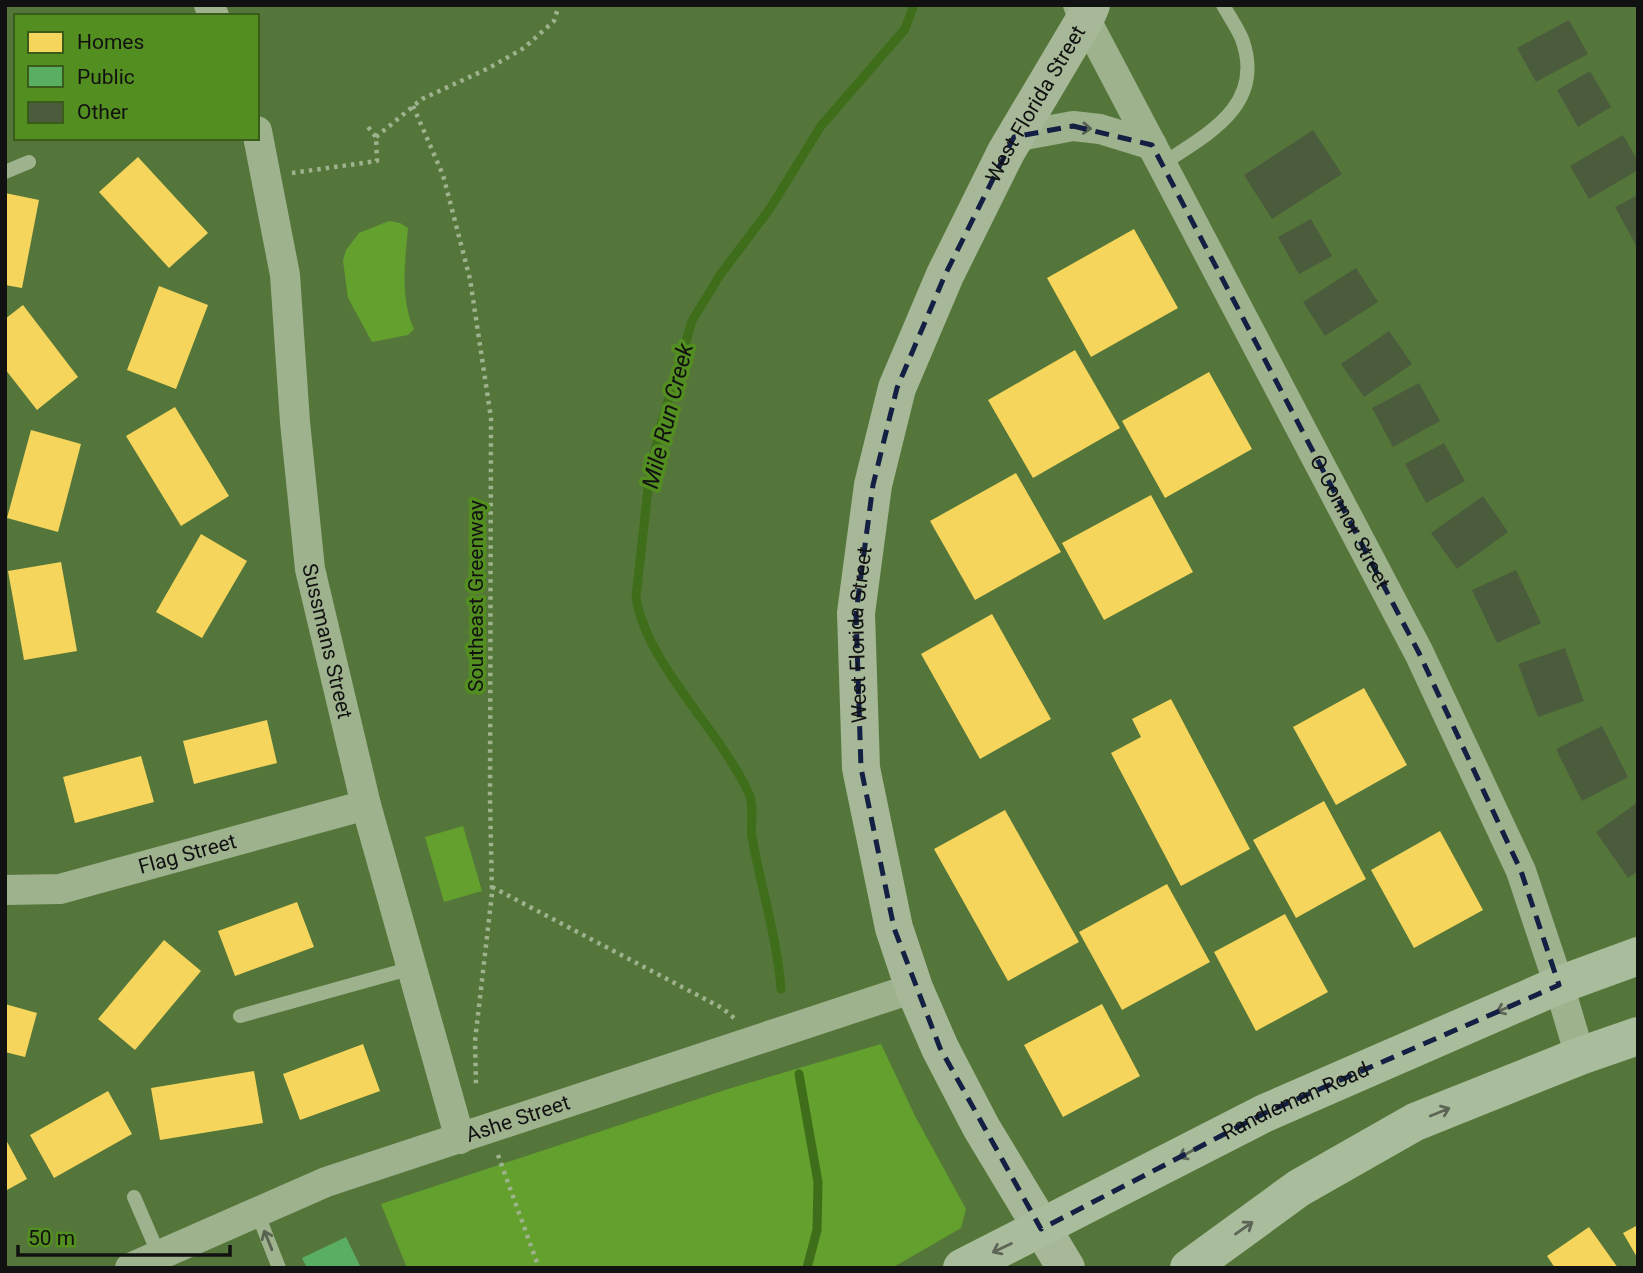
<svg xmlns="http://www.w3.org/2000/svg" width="1643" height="1273" viewBox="0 0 1643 1273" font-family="Roboto,sans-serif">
	<rect width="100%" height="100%" fill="#55763a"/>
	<path fill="#63a02d" d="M389,221L400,223L408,228C405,260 400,300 414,329L408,335L372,342L348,298L343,261L346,250L359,233Z
		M463,826L482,891L444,902L425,837Z
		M881,1044L915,1116L966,1209L961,1228L892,1268H407L381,1204L728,1089Z"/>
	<path fill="#f6d55c" d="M138,157L208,233L169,268L99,192Z
		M5,193L39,200L22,288L5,285Z
		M1134,229L1178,308L1091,357L1047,278Z
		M159,286L208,305L176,389L127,370Z
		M23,305L78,377L37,410L5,369V319Z
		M1075,350L1120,428L1033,478L988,400Z
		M1209,372L1252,449L1165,498L1122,421Z
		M175,407L229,496L181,526L126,436Z
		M31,430L81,444L58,532L7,518Z
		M1016,473L1061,552L975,600L930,521Z
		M1151,495L1193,572L1104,620L1062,543Z
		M201,534L247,561L202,638L156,612Z
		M61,562L77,651L24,660L8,571Z
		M992,614L1051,719L980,759L921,654Z
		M1364,688L1407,765L1336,805L1293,727Z
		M1171,699L1250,849L1181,886L1111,753L1141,737L1132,719Z
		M267,720L277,763L194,784L183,741Z
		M141,756L154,802L75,823L63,777Z
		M1324,801L1366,879L1296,918L1253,840Z
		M1005,810L1079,942L1008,981L934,849Z
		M1440,831L1483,910L1414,948L1371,870Z
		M1167,884L1210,962L1122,1010L1079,932Z
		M297,902L314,947L235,976L218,931Z
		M1285,914L1328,992L1256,1031L1214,952Z
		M164,940L201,971L135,1050L98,1019Z
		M5,1004L37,1013L25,1057L5,1052Z
		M1102,1004L1140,1076L1063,1117L1024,1045Z
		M363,1044L380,1091L300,1120L283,1074Z
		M254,1071L263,1123L160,1140L151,1088Z
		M108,1091L132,1134L54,1178L30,1135Z
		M5,1138L27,1179L5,1191Z
		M1638,1225V1259L1623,1233Z
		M1589,1227L1618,1268H1555L1547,1256Z"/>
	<path fill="#5aae61" d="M346,1237L361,1268H307L302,1258Z"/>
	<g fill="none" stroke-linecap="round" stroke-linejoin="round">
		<path stroke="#3f6e1a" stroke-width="9" d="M781,989C777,937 761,888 752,837C750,824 755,806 749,794C721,731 646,664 636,597L649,480L660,428L692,321L720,275L769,210L821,126L905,29L914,5
			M799,1074L818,1182L817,1230L807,1268"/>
	</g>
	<path fill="#4b5c3d" d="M1569,20L1588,54L1536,82L1517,48Z
		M1590,71L1611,107L1578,127L1557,90Z
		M1313,130L1342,174L1272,219L1244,175Z
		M1623,135L1638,161V170L1589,199L1570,166Z
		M1638,195V249L1615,207Z
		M1311,219L1332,256L1299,274L1278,237Z
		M1356,268L1378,302L1325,336L1303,302Z
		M1389,331L1412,364L1364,397L1341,364Z
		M1419,383L1440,421L1393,447L1372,408Z
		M1444,443L1465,481L1426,503L1405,464Z
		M1483,496L1508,532L1457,569L1431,533Z
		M1516,570L1541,623L1497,643L1472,590Z
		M1565,648L1584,701L1538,717L1518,664Z
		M1602,726L1628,777L1582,801L1556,749Z
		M1638,802V871L1628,878L1596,832Z"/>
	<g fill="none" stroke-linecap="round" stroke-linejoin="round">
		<path stroke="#9fb28e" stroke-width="4.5" stroke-dasharray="3.5 5" stroke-linecap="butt" d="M413,106L443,175L470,279L491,418L490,799L492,893L475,1041L476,1084
			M376,137L422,99L489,68L524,48L554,21L559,5
			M292,173L377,161L376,137L368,127
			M492,887L722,1008L734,1018
			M498,1155L539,1268"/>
		<path stroke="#9fb28e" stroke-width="14" d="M1162,164C1208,134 1266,105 1242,39C1237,27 1229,16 1223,5
			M5,172L29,162
			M240,1016L412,968
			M134,1197L159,1255
			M257,1212L279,1268"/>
		<g stroke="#9fb28e" stroke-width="30">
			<path d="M209,5L214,16"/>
			<path id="s1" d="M1078,5L1419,653L1521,871L1559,985L1580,1056"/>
			<path id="s2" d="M257,131L285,275L295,422L310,569L366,805L460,1139"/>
			<path d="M1014,137L1073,126L1100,129L1152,145"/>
			<path id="s3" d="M5,890L60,889L366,805"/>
			<path id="s4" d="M130,1268L326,1182L914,988"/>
		</g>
		<path stroke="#a6b897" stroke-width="38" id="s5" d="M1066,1268L981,1127L940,1048L914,988L894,928L861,768L856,613L873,485L897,388L945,275L1006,152L1085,19L1091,5"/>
		<g stroke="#a9bc9c" stroke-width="38">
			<path id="s6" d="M962,1268L1265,1113L1559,985L1638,956"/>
			<path d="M1189,1268L1299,1188L1415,1122L1580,1056L1638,1036"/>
		</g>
	</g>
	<defs><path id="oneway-shaft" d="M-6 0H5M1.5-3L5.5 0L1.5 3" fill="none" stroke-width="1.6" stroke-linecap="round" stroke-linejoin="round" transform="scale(1.75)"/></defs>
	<g stroke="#586250">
		<use href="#oneway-shaft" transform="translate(1081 128) rotate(3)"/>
		<use href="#oneway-shaft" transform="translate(268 1240) rotate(-112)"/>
	</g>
	<g stroke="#5d6656">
		<use href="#oneway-shaft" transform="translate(1506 1008) rotate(157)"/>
		<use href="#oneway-shaft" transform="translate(1440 1112) rotate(-22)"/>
		<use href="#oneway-shaft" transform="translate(1188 1153) rotate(152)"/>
		<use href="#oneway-shaft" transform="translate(1244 1228) rotate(-35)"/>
		<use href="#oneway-shaft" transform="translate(1002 1248) rotate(154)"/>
	</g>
	<path fill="none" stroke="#142043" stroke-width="5" stroke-dasharray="14 9" stroke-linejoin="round" d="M1073,126L1152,145L1419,653L1521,871L1559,985L1265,1113L1041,1229L940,1048L894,928L861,768L856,613L873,485L897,388L945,275L1014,137Z"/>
	<g text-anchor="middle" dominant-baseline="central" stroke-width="7" stroke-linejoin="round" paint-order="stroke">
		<g font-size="21" fill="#111" stroke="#538e21">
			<text stroke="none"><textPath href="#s5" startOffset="1246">West Florida Street</textPath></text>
			<text stroke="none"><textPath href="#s1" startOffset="584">O Connor Street</textPath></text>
			<text transform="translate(476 596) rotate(-90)">Southeast Greenway</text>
			<text stroke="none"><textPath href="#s5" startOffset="679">West Florida Street</textPath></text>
			<text stroke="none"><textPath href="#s2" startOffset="516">Sussmans Street</textPath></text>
			<text stroke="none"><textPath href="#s3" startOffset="187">Flag Street</textPath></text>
			<text stroke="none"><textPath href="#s6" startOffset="373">Randleman Road</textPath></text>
			<text stroke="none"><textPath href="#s4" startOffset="416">Ashe Street</textPath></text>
		</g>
		<g font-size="23" font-style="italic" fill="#111" stroke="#538e21">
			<text transform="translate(668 416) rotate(-76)">Mile Run Creek</text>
		</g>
	</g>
	<rect width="1643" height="1273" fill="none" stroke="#111111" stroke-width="14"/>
	<rect x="14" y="14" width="245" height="126" fill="#538e21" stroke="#395c1b" stroke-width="2"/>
	<rect x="28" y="32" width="35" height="21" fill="#f6d55c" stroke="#395c1b" stroke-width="2"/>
	<text x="77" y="49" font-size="21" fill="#111111">Homes</text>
	<rect x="28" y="66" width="35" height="21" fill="#5aae61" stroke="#395c1b" stroke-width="2"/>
	<text x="77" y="84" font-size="21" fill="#111111">Public</text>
	<rect x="28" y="102" width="35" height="21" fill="#4b5c3d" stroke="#395c1b" stroke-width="2"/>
	<text x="77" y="119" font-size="21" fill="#111111">Other</text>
	<path d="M18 1245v10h212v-10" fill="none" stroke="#111111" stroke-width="3.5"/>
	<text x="28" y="1245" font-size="21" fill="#111111" stroke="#538e21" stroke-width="5" paint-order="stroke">50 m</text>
</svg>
